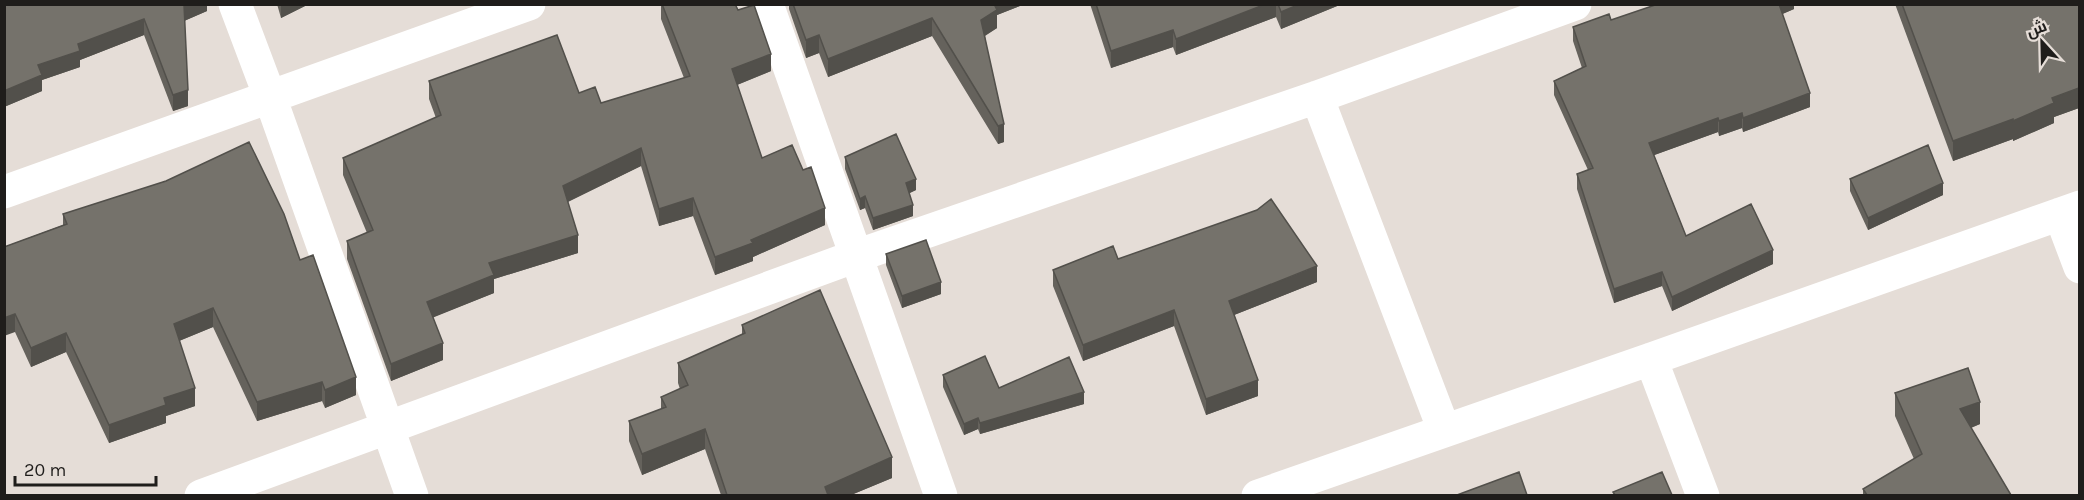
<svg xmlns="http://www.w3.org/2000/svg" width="2084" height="500" viewBox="0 0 2084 500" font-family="Karla,Cairo,sans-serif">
	<rect width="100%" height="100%" fill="#e5ddd7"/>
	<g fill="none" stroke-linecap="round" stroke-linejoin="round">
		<path stroke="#fff" stroke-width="33" d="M235,4L270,97L412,496
			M767,4L941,496
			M1317,97L1444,430
			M4,192L529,4
			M2060,214L2080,267
			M1651,359L1703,496
			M201,496L856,256L1317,97L1575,4
			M1258,496L1651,359L2080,207"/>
	</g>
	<path fill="#65625c" d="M4,4H207V11L184,21L188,106L173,111L144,35L80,60V67L42,80V91L4,107Z
		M277,4H309L281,18Z
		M661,4H735L771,71L737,85L762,158L825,225L753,257V261L715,275L693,216L659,226L641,166L568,202L578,253L494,279V293L433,317L443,360L391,381L347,259V241L367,233L343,175V158L436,118L429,99V81L579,93L601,103L684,78L661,19Z
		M789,4H1025L997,15V28L985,36L1004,142L998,144L932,36L828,77L819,53L806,58L789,9Z
		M1090,4H1342L1281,29L1276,17L1176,55L1173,47L1111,68Z
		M1794,4V9L1782,14L1810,107L1743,132L1742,128L1719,136L1718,132L1654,155L1686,236L1773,264L1672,311L1662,286L1614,303L1577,189V174L1588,170L1554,95V81L1582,68L1573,41V27L1611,20Z
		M1895,4H2079V108L2054,117V123L2013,141V139L1953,161Z
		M845,157L916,190L909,193L913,216L873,230L865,208L860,210L845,169Z
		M1850,179L1943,195L1868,230L1850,191Z
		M63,214L300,260L356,395L325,408L322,401L257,421L213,327L179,341L195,406L166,416V423L109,443L66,352L31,367L15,332L4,247L63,225Z
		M886,254L941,294L902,308L886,265Z
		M1118,259L1317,282L1234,315L1258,396L1206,415L1174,326L1083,361L1053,286V270Z
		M742,325L892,478L851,495H721L705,449L642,475L629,441V421L661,409V397L680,389L678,383V363L742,335Z
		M943,375L999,388L1084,404L980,434L978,429L964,435L943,387Z
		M1895,393L1980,424L1971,428L2011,495H1863V489L1914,459L1895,416Z"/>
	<path fill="#52504b" d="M207,4V11L184,21V5Z
		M281,4H309L281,18Z
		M991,4H1025L997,15V28L981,38V20Z
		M1266,4H1276V17L1176,55V39Z
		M1300,4H1342L1281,29V12Z
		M1778,4H1794V9L1778,16Z
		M932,18V36L828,77V59Z
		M144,19V35L80,60V67L42,80V91L4,107V91L38,65L78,44Z
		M1173,30V47L1111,68V51Z
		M819,35V53L806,58V40Z
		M771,54V71L732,87V69Z
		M2079,88V108L2054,117V123L2013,141V121L2052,98Z
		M188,90V106L173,111V95Z
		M1810,93V107L1743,132V118Z
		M1742,113V128L1719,136V121Z
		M1718,118V132L1649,157V143Z
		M2013,119V139L1953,161V141Z
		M1004,124V142L998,144V126Z
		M641,148V166L563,204V186Z
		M916,179V190L906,195V183Z
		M1943,183V195L1868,230V218Z
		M865,196V208L860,210V199Z
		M693,198V216L659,226V209Z
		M913,205V216L873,230V218Z
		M825,208V225L753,257V261L715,275V257L751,240Z
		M578,235V253L494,279V293L427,320V302L489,263Z
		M1773,250V264L1672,311V297Z
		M1317,266V282L1229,317V301Z
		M1662,272V286L1614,303V289Z
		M941,282V294L902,308V296Z
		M213,308V327L174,343V324Z
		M1174,310V326L1083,361V345Z
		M15,314V332L4,336V318Z
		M66,333V352L31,367V348Z
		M443,343V360L391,381V364Z
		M356,377V395L325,408V390Z
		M1258,380V396L1206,415V399Z
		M322,382V401L257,421V402Z
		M195,388V406L166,416V423L109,443V425L164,398Z
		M1084,392V404L980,434V423Z
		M1980,402V424L1960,432V409Z
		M978,418V429L964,435V424Z
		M705,429V449L642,475V454Z
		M892,457V478L851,495H825V487Z"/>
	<path fill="#75726b" stroke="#52504b" stroke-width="1.5" d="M4,4H184V5L188,90L173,95L144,19L78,44L80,51L38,65L42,75L4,91Z
		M662,4H735L738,10L754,5L771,54L732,69L762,158L792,145L803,170L811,167L825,208L751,240L753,243L715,257L693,198L659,209L641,148L563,186L578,235L489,263L494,275L427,302L443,343L391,364L347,241L373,230L343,158L441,115L429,81L557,35L579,93L595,87L601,103L690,76Z
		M793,4H994L997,10L981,20L1004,124L998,126L932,18L828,59L819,35L806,40Z
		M1096,4H1266L1176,39L1173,30L1111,51Z
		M1278,4H1300L1281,12Z
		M1658,4H1779L1810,93L1743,118L1742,113L1719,121L1718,118L1649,143L1686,236L1751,204L1773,250L1672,297L1662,272L1614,289L1577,174L1593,168L1554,81L1586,66L1573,27L1609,14L1611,20Z
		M1902,4H2079V88L2052,98L2054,103L2013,121V119L1953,141Z
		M896,134L916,179L906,183L913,205L873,218L865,196L860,199L845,157Z
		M249,142L284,214L300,260L313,255L356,377L325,390L322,382L257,402L213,308L174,324L195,388L164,398L166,405L109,425L66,333L31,348L15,314L4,318V247L67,224L63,214L166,181Z
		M1928,145L1943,183L1868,218L1850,179Z
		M1271,199L1317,266L1229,301L1258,380L1206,399L1174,310L1083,345L1053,270L1113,246L1118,259L1257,210Z
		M926,240L941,282L902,296L886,254Z
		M820,290L892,457L825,487L828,495H727L705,429L642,454L629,421L666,407L661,397L688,385L678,363L745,333L742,325Z
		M985,356L999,388L1069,357L1084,392L980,423L978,418L964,424L943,375Z
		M1968,368L1980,402L1960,409L2011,495H1867L1863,489L1922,454L1895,393Z
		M1519,472L1527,495H1457Z
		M1662,472L1672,495H1615L1613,492Z"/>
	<rect width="2084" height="500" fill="none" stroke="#1f1d1b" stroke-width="12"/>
	<g transform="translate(2042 42) rotate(338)" stroke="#e5ddd7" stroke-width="4.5" paint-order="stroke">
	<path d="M0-4.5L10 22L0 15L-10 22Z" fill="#1f1d1b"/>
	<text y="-9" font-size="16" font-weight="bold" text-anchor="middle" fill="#1f1d1b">ش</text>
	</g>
	<path d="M15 476v9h141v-9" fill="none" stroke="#1f1d1b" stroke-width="3"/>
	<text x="24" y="476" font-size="18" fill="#1f1d1b" stroke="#e5ddd7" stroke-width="4.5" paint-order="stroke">20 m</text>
</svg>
